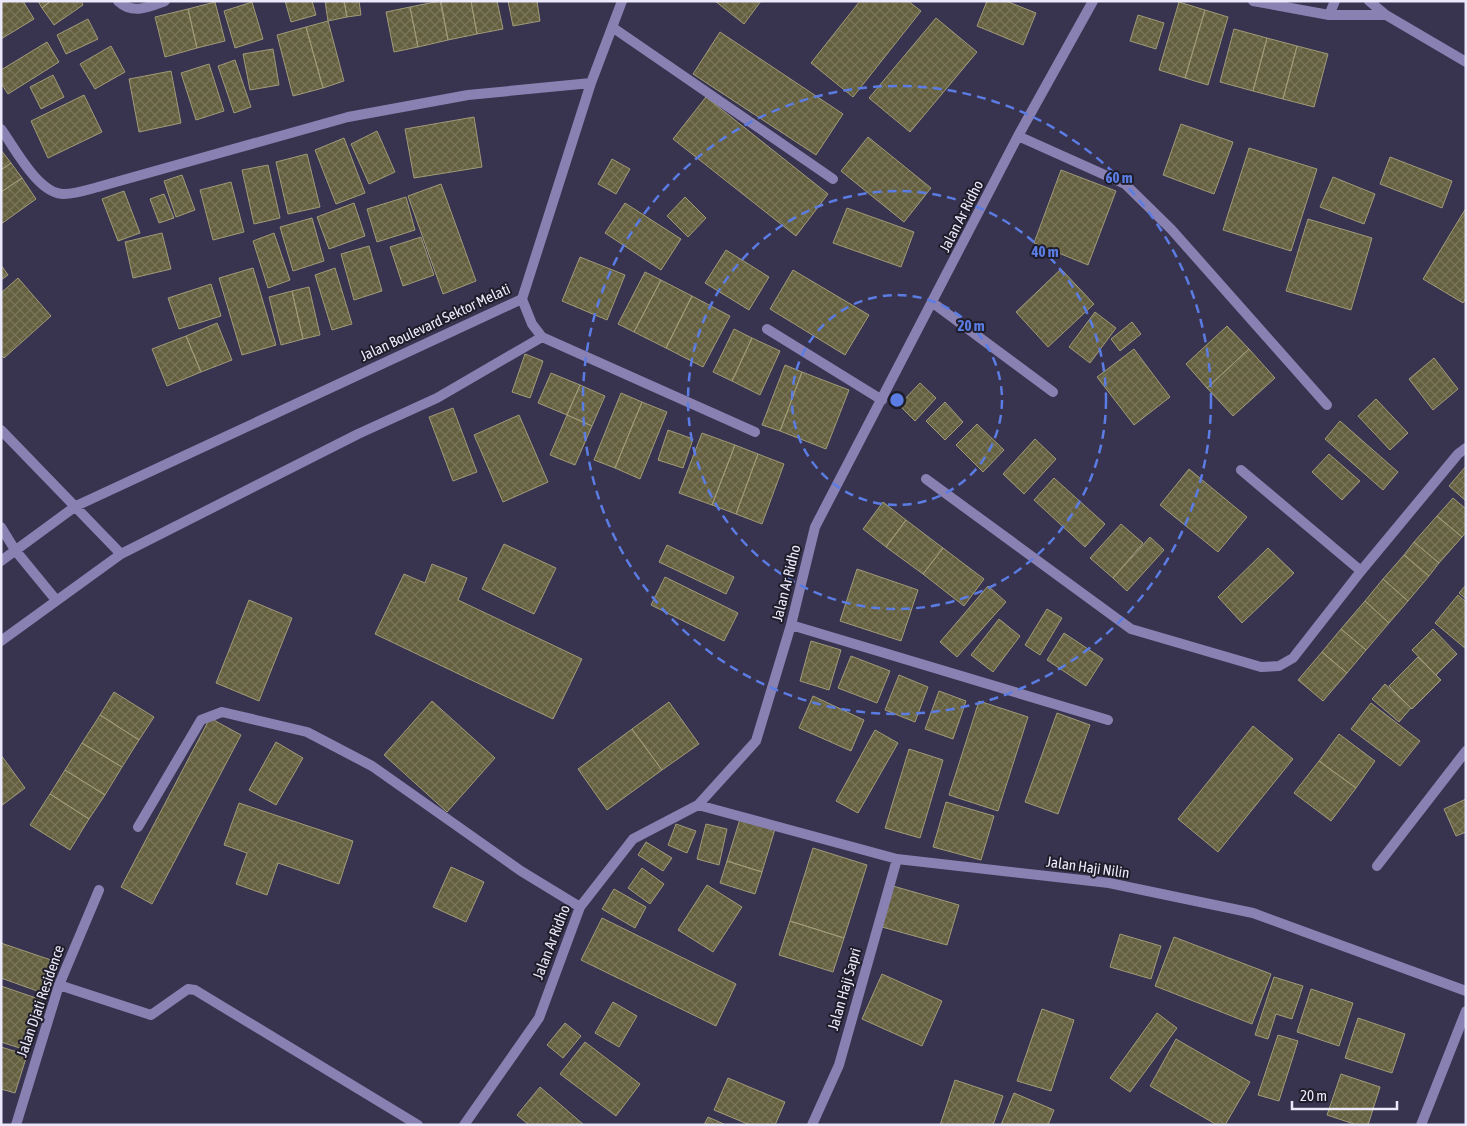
<svg xmlns="http://www.w3.org/2000/svg" width="1467" height="1126" viewBox="0 0 1467 1126" font-family="'Asap Condensed',sans-serif">
	<defs>
		<pattern id="building-cross-hatch" width="8" height="8" patternUnits="userSpaceOnUse" patternTransform="scale(1.25)"><rect width="8" height="8" fill="#645f3e"/><path d="M0 0l8 8M0 8l8-8" fill="none" stroke="#7a765b"/></pattern>
	</defs>
	<rect width="100%" height="100%" fill="#38334f"/>
	<path fill="url(#building-cross-hatch)" stroke="#9f9a77" d="M1,1H23L34,19L1,39Z
		M38,1H51L42,8Z
		M51,1H81L83,5L54,25L42,8Z
		M285,1H312L316,15L291,22Z
		M325,1H344L347,17L328,21Z
		M344,1H359L361,15L347,17Z
		M440,1L448,40L418,47L410,7Z
		M441,1H471L477,34L448,40Z
		M471,1H497L503,29L477,34Z
		M508,1H537L540,21L513,26Z
		M715,1H761L744,24Z
		M860,1H908L921,11L853,97L811,63Z
		M987,1H1006L1036,13L1023,45L977,26Z
		M215,2L225,41L197,48L188,9Z
		M252,2L263,39L235,48L224,11Z
		M1179,2L1205,10L1185,78L1159,70Z
		M410,7L418,47L394,52L386,12Z
		M188,9L197,48L165,57L155,17Z
		M1205,10L1228,17L1208,85L1185,78Z
		M1138,15L1164,23L1156,49L1130,41Z
		M936,18L977,52L910,132L869,98Z
		M88,19L98,39L66,54L57,35Z
		M328,21L344,81L323,88L306,27Z
		M306,27L323,88L293,96L277,35Z
		M1234,29L1267,38L1253,91L1220,82Z
		M720,32L843,114L816,155L693,74Z
		M1267,38L1297,46L1283,99L1253,91Z
		M47,42L59,62L8,94L1,83V70Z
		M111,46L125,72L95,89L80,64Z
		M1297,46L1328,54L1314,107L1283,99Z
		M273,49L279,85L250,90L243,54Z
		M235,60L251,107L234,113L218,66Z
		M209,64L224,111L196,120L181,73Z
		M171,71L181,123L139,132L129,79Z
		M53,75L64,97L41,109L30,87Z
		M84,95L102,132L48,158L31,121Z
		M706,97L828,194L796,236L673,139Z
		M474,117L482,167L414,178L405,129Z
		M1181,124L1233,142L1214,194L1163,175Z
		M377,131L395,172L369,184L351,144Z
		M868,137L931,188L904,222L841,171Z
		M344,138L365,193L336,204L315,150Z
		M1249,148L1317,169L1291,251L1223,230Z
		M1,150L11,163L1,170Z
		M307,154L320,207L288,214L276,162Z
		M1390,157L1452,181L1442,208L1380,184Z
		M612,159L630,169L616,194L598,184Z
		M11,163L22,178L1,192V170Z
		M268,165L280,218L254,224L242,170Z
		M1061,170L1116,191L1088,265L1034,243Z
		M182,175L195,210L176,217L164,181Z
		M1333,177L1375,194L1364,224L1320,207Z
		M22,178L36,199L1,224V192Z
		M231,182L244,232L213,240L200,190Z
		M441,184L476,281L443,294L408,196Z
		M124,191L140,233L118,241L102,199Z
		M164,194L174,218L159,223L150,199Z
		M406,197L415,230L377,242L367,209Z
		M685,197L706,218L688,237L667,216Z
		M354,203L365,236L329,249L317,217Z
		M625,203L681,239L661,270L605,233Z
		M847,208L914,232L901,267L833,243Z
		M1466,208V298L1463,303L1423,279Z
		M312,218L324,261L293,271L280,227Z
		M1308,219L1372,238L1351,310L1286,291Z
		M162,233L171,269L133,278L125,242Z
		M274,233L290,280L268,288L253,241Z
		M421,237L434,275L403,286L390,247Z
		M369,246L382,291L354,300L341,254Z
		M726,250L769,277L749,310L705,283Z
		M580,257L625,275L607,320L562,301Z
		M1,265L8,275L1,280Z
		M253,268L276,345L242,355L219,278Z
		M335,268L352,324L332,330L315,275Z
		M1061,269L1094,304L1048,347L1016,312Z
		M793,270L869,315L845,355L770,309Z
		M645,272L661,280L634,332L618,324Z
		M18,278L51,316L4,358L1,355V293Z
		M661,280L692,296L666,348L634,332Z
		M211,284L221,316L179,329L168,298Z
		M309,287L320,335L303,339L292,291Z
		M292,291L303,339L281,345L269,297Z
		M692,296L730,316L703,367L666,348Z
		M1095,312L1116,328L1090,363L1069,347Z
		M1132,322L1141,334L1120,351L1111,339Z
		M217,323L232,360L201,372L186,336Z
		M1227,326L1249,349L1207,388L1186,364Z
		M734,329L752,338L732,381L713,372Z
		M186,336L201,372L167,386L152,349Z
		M752,338L780,351L760,395L732,381Z
		M1134,349L1170,397L1134,425L1097,377Z
		M1249,349L1275,378L1233,416L1207,388Z
		M525,354L543,361L530,398L512,392Z
		M1434,358L1458,389L1433,410L1409,379Z
		M785,365L802,372L780,431L762,425Z
		M802,372L849,390L826,449L780,431Z
		M551,373L580,385L567,415L538,403Z
		M920,383L936,398L915,421L899,405Z
		M580,385L605,396L592,426L567,415Z
		M621,393L642,402L615,468L594,460Z
		M1376,399L1408,433L1390,450L1358,416Z
		M642,402L667,412L640,479L615,468Z
		M945,402L963,422L945,440L926,421Z
		M453,408L477,472L453,481L429,417Z
		M519,415L548,482L503,502L474,435Z
		M567,415L592,426L575,465L550,455Z
		M1340,421L1398,472L1383,490L1325,439Z
		M977,424L1004,450L983,472L956,445Z
		M668,430L693,439L683,468L658,460Z
		M702,433L735,445L712,505L679,493Z
		M1035,439L1056,459L1024,494L1003,474Z
		M735,445L758,454L736,514L712,505Z
		M758,454L784,464L762,524L736,514Z
		M1329,454L1360,481L1342,500L1312,472Z
		M1466,466V501L1449,486Z
		M1189,469L1247,517L1218,552L1160,505Z
		M1054,478L1105,524L1085,547L1034,500Z
		M1453,498L1466,509V532L1462,537L1437,516Z
		M883,502L906,520L886,547L863,529Z
		M1437,516L1462,537L1439,563L1414,542Z
		M906,520L943,548L923,574L886,547Z
		M1121,524L1143,543L1113,578L1090,558Z
		M1150,537L1164,550L1127,591L1113,578Z
		M1414,542L1439,563L1429,576L1404,555Z
		M504,544L556,568L534,614L482,589Z
		M667,545L734,577L726,594L659,562Z
		M943,548L984,579L964,606L923,574Z
		M1268,548L1294,573L1242,623L1218,597Z
		M1404,555L1429,576L1408,601L1383,579Z
		M432,564L467,578L458,600L582,659L553,719L375,634L404,574L425,583Z
		M857,569L918,590L901,641L840,621Z
		M665,577L738,613L724,641L651,605Z
		M1383,579L1408,601L1389,623L1365,601Z
		M1466,585V599L1459,593Z
		M988,586L1006,602L957,657L940,642Z
		M1458,595L1466,602V649L1435,623Z
		M249,600L292,618L259,701L216,683Z
		M1365,601L1389,623L1366,650L1341,629Z
		M1047,609L1062,618L1040,655L1025,645Z
		M999,619L1020,636L993,672L971,655Z
		M1341,629L1366,650L1347,673L1322,652Z
		M1433,629L1457,654L1436,675L1412,650Z
		M1064,633L1103,659L1086,686L1047,660Z
		M811,641L841,650L829,690L800,681Z
		M1322,652L1347,673L1323,701L1298,680Z
		M851,656L890,671L877,703L838,688Z
		M1418,657L1441,680L1412,709L1389,686Z
		M899,675L928,687L915,722L885,710Z
		M1385,684L1411,708L1399,722L1372,699Z
		M939,691L966,701L953,739L925,729Z
		M114,692L154,717L139,740L100,715Z
		M813,696L864,720L851,751L799,728Z
		M432,701L495,758L447,812L384,755Z
		M979,701L1028,717L998,811L949,795Z
		M669,702L699,744L662,770L632,729Z
		M1371,703L1420,741L1400,766L1351,729Z
		M1057,713L1090,725L1058,814L1025,802Z
		M100,715L139,740L122,767L82,743Z
		M210,718L241,735L152,904L121,887Z
		M1253,726L1293,759L1218,852L1178,819Z
		M632,729L662,770L607,810L578,769Z
		M875,730L898,743L858,813L836,801Z
		M1339,734L1375,761L1356,788L1319,761Z
		M276,742L303,758L276,805L249,790Z
		M82,743L122,767L105,795L65,770Z
		M909,749L943,760L920,838L885,828Z
		M1,755L25,788L1,806Z
		M1319,761L1356,788L1331,821L1294,793Z
		M65,770L105,795L89,819L50,794Z
		M50,794L89,819L70,850L30,825Z
		M1466,799V832L1456,836L1444,809Z
		M946,802L994,816L981,860L933,847Z
		M239,803L353,841L339,884L278,863L267,895L236,884L247,853L224,845Z
		M740,819L775,829L762,872L727,861Z
		M676,824L696,831L687,853L668,845Z
		M706,824L727,829L719,865L697,859Z
		M646,842L672,858L663,871L638,855Z
		M813,848L867,865L844,938L790,921Z
		M727,861L762,872L755,894L720,883Z
		M451,867L484,882L466,922L433,907Z
		M642,868L664,884L650,904L628,888Z
		M707,885L742,907L713,952L678,930Z
		M893,886L959,905L947,945L882,927Z
		M614,889L646,907L635,928L602,909Z
		M602,918L736,984L716,1026L581,960Z
		M790,921L844,938L833,972L779,955Z
		M1120,934L1161,946L1151,979L1110,967Z
		M1174,937L1271,974L1252,1024L1155,986Z
		M1,943L54,961L43,993L1,978Z
		M882,974L942,1001L922,1046L862,1019Z
		M1274,977L1303,986L1292,1019L1276,1014L1268,1039L1255,1035Z
		M1,986L42,1000L26,1050L1,1042Z
		M1311,989L1353,1003L1339,1046L1297,1032Z
		M613,1002L637,1016L619,1047L595,1033Z
		M1042,1009L1074,1020L1051,1091L1017,1081Z
		M1157,1013L1177,1028L1130,1092L1110,1078Z
		M1358,1018L1405,1034L1392,1073L1345,1058Z
		M565,1023L581,1036L563,1058L547,1045Z
		M1278,1035L1298,1041L1279,1101L1258,1095Z
		M1176,1039L1250,1082L1225,1125H1217L1150,1086Z
		M585,1042L640,1084L616,1116L560,1074Z
		M1,1047L27,1055L15,1093L1,1089Z
		M1341,1074L1380,1087L1368,1125H1357L1327,1115Z
		M728,1078L785,1102L775,1125H750L714,1110Z
		M955,1080L1003,1096L993,1125H940Z
		M540,1087L584,1125H529L517,1115Z
		M1014,1093L1054,1110L1048,1125H1001Z
		M708,1117L726,1125H704Z"/>
	<g fill="none" stroke-linecap="round" stroke-linejoin="round">
		<path stroke="#8981b2" stroke-width="10" d="M118,1C133,15 149,7 165,1
			M1253,1L1329,15H1386
			M1369,1L1386,15L1466,62
			M1329,15L1335,1
			M612,27L833,179
			M1,129C15,148 38,194 64,194C75,194 87,190 98,187L348,117L468,95L591,83
			M1018,136L1125,184L1171,229L1327,405
			M522,299L532,324L542,337L755,432
			M933,303L1053,392
			M767,329L882,400
			M1,430L121,554
			M1241,470L1361,571
			M926,479L1131,629L1261,667L1279,666L1293,658L1361,571L1458,454L1466,448
			M1,527L15,550L56,600
			M1,561L76,506L522,299L591,83L622,1
			M791,625L1108,720
			M1,641L121,554L358,434L437,398L542,337
			M698,805L897,859L1109,883L1253,913L1466,991
			M138,827L201,720L222,712L307,732L372,766L521,871L580,907
			M1377,866L1466,751
			M59,985L151,1015L188,989L195,990L418,1125
			M16,1125L59,985L99,890
			M464,1125L539,1018L580,907L633,839L698,805L756,741L791,625L815,527L1018,136L1093,1
			M812,1125L839,1065L897,859
			M1421,1125L1466,1011"/>
	</g>
	<g fill="none" stroke="#5b7ce2" stroke-width="2.5" stroke-dasharray="9 6">
		<circle cx="897" cy="400" r="105"/>
		<circle cx="897" cy="400" r="209"/>
		<circle cx="897" cy="400" r="314"/>
	</g>
	<g text-anchor="middle" dominant-baseline="central" stroke-width="4" stroke-linejoin="round" paint-order="stroke">
		<g font-size="15" fill="#ebe9fb" stroke="#1f1d2a">
			<text transform="translate(961 216) rotate(-63)">Jalan Ar Ridho</text>
			<text transform="translate(435 322) rotate(-25)">Jalan Boulevard Sektor Melati</text>
			<text transform="translate(786 583) rotate(-76)">Jalan Ar Ridho</text>
			<text transform="translate(1088 867) rotate(8)">Jalan Haji Nilin</text>
			<text transform="translate(551 942) rotate(-69)">Jalan Ar Ridho</text>
			<text transform="translate(844 989) rotate(-74)">Jalan Haji Sapri</text>
			<text transform="translate(40 1001) rotate(-71)">Jalan Djati Residence</text>
		</g>
	</g>
	<circle cx="897" cy="400" r="8" fill="#5b7ce2" stroke="#1f1d2a" stroke-width="2.5"/>
	<g font-size="15" text-anchor="middle" font-weight="bold" fill="#5b7ce2" stroke="#1f1d2a" stroke-width="4" stroke-linejoin="round" paint-order="stroke">
		<text x="1119" y="183">60 m</text>
		<text x="1045" y="257">40 m</text>
		<text x="971" y="331">20 m</text>
	</g>
	<rect width="1467" height="1126" fill="none" stroke="#ebe9fb" stroke-width="5"/>
	<path d="M1292 1101v8h105v-8" fill="none" stroke="#ebe9fb" stroke-width="2.5"/>
	<text x="1300" y="1101" font-size="15" fill="#ebe9fb" stroke="#1f1d2a" stroke-width="4" paint-order="stroke">20 m</text>
</svg>
